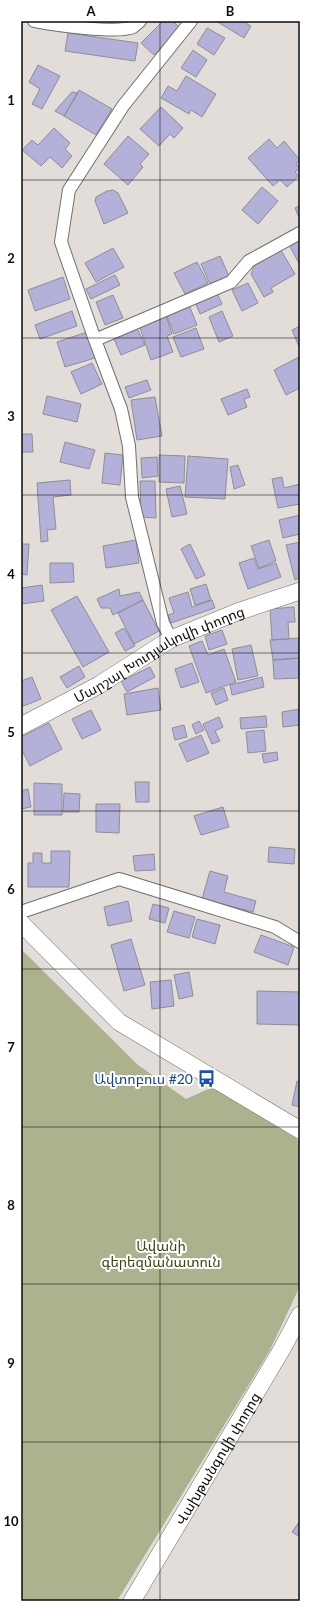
<svg xmlns="http://www.w3.org/2000/svg" width="321" height="1622" viewBox="0 0 321 1622" font-family="Lato,'Noto Sans Armenian',sans-serif">
	<rect width="100%" height="100%" fill="#e2ddd9"/>
	<path fill="#acb28e" d="M21,949L138,1065L186,1099L213,1087L300,1141V1286L270,1350L117,1601H21Z"/>
	<path fill="#b3b0d9" stroke="#8e8e93" d="M163,21H173L180,28L154,55L141,43Z
		M216,21H242L251,26L244,38Z
		M207,28L225,38L214,55L197,44Z
		M68,33L138,43L135,61L65,51Z
		M193,50L207,60L196,77L181,68Z
		M38,65L60,76L42,109L32,104L40,89L29,82Z
		M186,76L216,94L202,117L191,110L189,114L161,98L168,86L177,91Z
		M79,90L112,109L96,135L64,116Z
		M72,92L78,93L64,116L55,111Z
		M161,107L183,128L174,138L170,134L159,146L140,129Z
		M54,128L70,143L65,149L72,156L62,168L50,157L41,166L22,150L32,140L38,145Z
		M128,136L149,154L140,164L143,167L128,185L104,164Z
		M269,139L277,148L284,141L300,160L296,164L300,168L295,172L299,176L287,187L280,180L273,186L248,158Z
		M262,187L278,201L258,224L242,210Z
		M113,190L118,193L128,213L104,224L95,201L96,197L107,191Z
		M300,205V220L295,208Z
		M300,239V265L289,245Z
		M279,247L295,274L271,288L273,292L264,297L251,274L256,261Z
		M113,248L124,267L96,282L85,263Z
		M220,256L229,276L210,284L201,264Z
		M197,262L208,283L185,294L174,273Z
		M115,275L120,285L91,299L86,289Z
		M63,277L70,299L35,311L28,290Z
		M248,283L258,303L242,311L232,290Z
		M217,293L222,304L200,314L195,302Z
		M113,295L123,318L105,325L96,302Z
		M189,305L197,325L174,334L166,314Z
		M72,311L77,326L40,339L35,325Z
		M222,311L233,336L219,342L209,317Z
		M166,316L172,334L167,336L173,352L151,360L139,325Z
		M300,326V349L292,330Z
		M137,328L145,345L121,355L114,339Z
		M196,328L204,349L181,357L173,337Z
		M87,332L95,358L65,367L57,342Z
		M299,357L300,388L286,395L274,370Z
		M92,363L102,384L81,394L71,372Z
		M147,380L151,390L129,398L125,387Z
		M247,389L250,397L244,399L247,407L228,415L221,399Z
		M47,396L81,404L77,422L43,414Z
		M155,397L162,436L137,440L131,400Z
		M21,434H32L33,452H21Z
		M65,442L95,450L89,469L60,462Z
		M105,453L123,455L120,485L102,483Z
		M159,455L185,456L184,483L159,482Z
		M188,456L228,459L225,499L185,497Z
		M157,457L158,476L142,478L141,458Z
		M238,465L245,485L234,489L230,467Z
		M282,477L284,488L300,484V504L278,508L272,479Z
		M70,480L71,495L53,497L56,529L47,530L48,541L41,542L37,483Z
		M140,481H155L156,518L141,517Z
		M180,486L187,514L172,517L166,489Z
		M300,515V534L283,538L279,520Z
		M136,540L139,563L106,568L103,546Z
		M269,540L276,561L259,568L251,546Z
		M300,542V578L295,580L286,545Z
		M21,544H29L27,575L21,574Z
		M190,544L205,575L196,579L181,549Z
		M254,558L258,569L276,563L281,577L248,589L239,563Z
		M50,563H73L74,582L50,583Z
		M206,584L211,600L195,605L190,589Z
		M42,585L44,601L21,604V588Z
		M119,589L120,596L139,592L143,600L113,615L110,608H101L97,599Z
		M188,592L192,607L212,600L215,608L171,623L168,615L174,613L169,598Z
		M77,596L109,652L83,667L51,610Z
		M143,600L159,631L134,644L118,613Z
		M294,607L295,622H288L289,639L272,640L270,609Z
		M124,628L135,646L125,651L115,633Z
		M222,630L227,644L209,650L205,636Z
		M300,638V658L273,660L270,640Z
		M202,641L208,655L224,649L236,682L206,693L189,646Z
		M251,645L258,676L238,680L232,649Z
		M300,658V678L274,679L273,660Z
		M192,663L199,682L181,688L175,669Z
		M79,666L85,677L67,688L60,677Z
		M150,667L155,677L127,692L121,681Z
		M32,677L41,699L21,707V681Z
		M262,677L264,687L232,695L230,685Z
		M158,688L161,710L127,715L124,694Z
		M224,688L228,700L216,705L211,693Z
		M300,709V725L283,727L282,712Z
		M91,710L101,730L82,739L72,719Z
		M266,716L267,727L241,729L240,718Z
		M219,717L223,727L215,731L220,741L212,744L203,724Z
		M199,721L204,730L196,734L192,725Z
		M49,723L62,749L30,766L21,748V737Z
		M184,725L187,737L175,740L172,728Z
		M264,730L266,751L248,753L246,732Z
		M201,735L209,753L187,762L179,744Z
		M277,752L278,760L264,763L262,754Z
		M135,782H149V802H136Z
		M34,783L62,784V815H34Z
		M28,789L31,807L21,809V791Z
		M64,793L80,794L79,812H63Z
		M96,804H120L119,833L96,832Z
		M223,807L229,827L201,835L194,816Z
		M269,847L295,849L294,864L268,862Z
		M51,851H70L69,887H28V863H33V853H42V863H51Z
		M154,854L155,870L135,871L133,856Z
		M210,871L228,876L224,892L256,901L253,912L202,899Z
		M128,901L132,921L108,926L104,907Z
		M153,904L169,908L165,923L149,919Z
		M174,911L195,917L189,938L167,932Z
		M197,919L220,925L215,944L192,937Z
		M261,935L294,947L288,965L254,952Z
		M131,939L145,985L124,991L111,945Z
		M189,972L193,996L179,999L174,975Z
		M171,980L174,1006L152,1009L150,982Z
		M257,991L300,992V1025L257,1024Z
		M297,1081L300,1082V1107L292,1105Z
		M300,1521V1537L292,1532Z"/>
	<g fill="none" stroke-linecap="round" stroke-linejoin="round">
		<defs>
			<path id="street" d="M34,21C53,25 118,34 133,27C135,25 138,23 140,21
				M95,340L231,282L249,261L300,233
				M171,639L163,623L132,497L129,446L121,409L95,340L61,242L69,190L123,106L191,21
				M21,912L119,879L275,927L300,942"/>
			<g id="secondary">
				<path id="s1" d="M21,726L99,685L171,639L237,612L300,591"/>
				<path d="M21,923L119,1022L300,1130"/>
				<path id="s2" d="M132,1601L282,1349L300,1315"/>
			</g>
		</defs>
		<use href="#street" stroke="#736f6b" stroke-width="14"/>
		<use href="#secondary" stroke="#736f6b" stroke-width="18"/>
		<use href="#street" stroke="#fff" stroke-width="12"/>
		<use href="#secondary" stroke="#fff" stroke-width="17"/>
	</g>
	<path fill="none" stroke="#0e0d0b" stroke-width="1" stroke-opacity="0.55" d="M160,21V1601M21,180H300M21,338H300M21,495H300M21,653H300M21,811H300M21,969H300M21,1127H300M21,1284H300M21,1442H300"/>
	<defs>
		<symbol id="bus-bare" viewBox="-9 -9 18 18"><path d="M-5-6H5V4H4V6H2V4H-2V6H-4V4H-5ZM-3.5-4V0h7V-4ZM-3.5 1.2v1.5H-2V1.2ZM2 1.2v1.5H3.5V1.2Z" fill="#1a4fb4" stroke="#fff" stroke-width="2.5" paint-order="stroke"/></symbol>
	</defs>
	<g fill-rule="evenodd">
		<use href="#bus-bare" x="194" y="1066" width="25" height="25"/>
	</g>
	<g text-anchor="middle" dominant-baseline="central" stroke-width="4" stroke-linejoin="round" paint-order="stroke">
		<g font-size="14" fill="#0e0d0b" stroke="#fff">
			<text stroke="none"><textPath href="#s1" startOffset="156">Մարշալ Խուդյակովի փողոց</textPath></text>
			<text stroke="none"><textPath href="#s2" startOffset="166">Վախթանգովի փողոց</textPath></text>
		</g>
		<g font-size="14" fill="#164399" stroke="#fff" text-anchor="end">
			<text x="193" y="1078">Ավտոբուս #20</text>
		</g>
		<g font-size="14" fill="#414615" stroke="#fff">
			<text x="161" y="1245">Ավանի<tspan x="161" dy="16">գերեզմանատուն</tspan></text>
		</g>
	</g>
	<rect width="321" height="1622" fill="none" stroke="#ffffff" stroke-width="44"/>
	<rect x="22" y="22" width="277" height="1578" fill="none" stroke="#0e0d0b" stroke-width="1.5"/>
	<g font-size="13" text-anchor="middle" font-weight="bold" fill="#0e0d0b">
		<text x="91" y="16">A</text>
		<text x="230" y="16">B</text>
		<text x="11" y="105">1</text>
		<text x="11" y="263">2</text>
		<text x="11" y="421">3</text>
		<text x="11" y="579">4</text>
		<text x="11" y="737">5</text>
		<text x="11" y="894">6</text>
		<text x="11" y="1052">7</text>
		<text x="11" y="1210">8</text>
		<text x="11" y="1368">9</text>
		<text x="11" y="1526">10</text>
	</g>
</svg>
